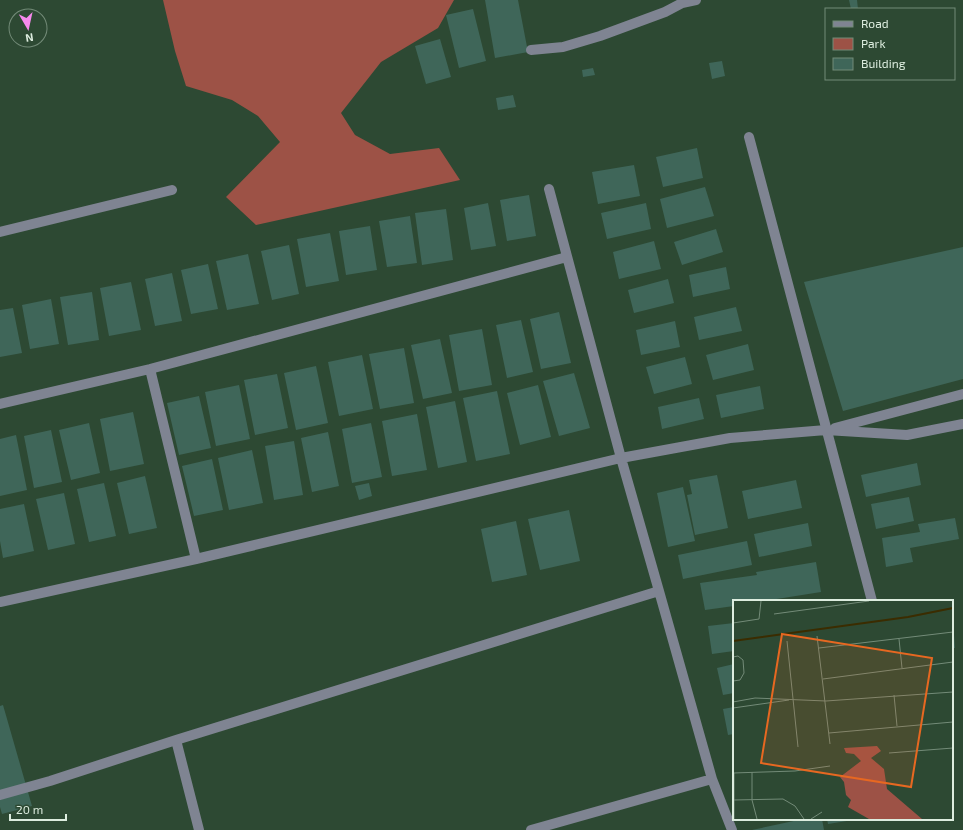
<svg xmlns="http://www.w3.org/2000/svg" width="963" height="830" viewBox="0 0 963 830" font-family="'Exo 2',sans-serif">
	<rect width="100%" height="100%" fill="#2d4933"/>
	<path fill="#9d5246" d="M163,0H454L438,28L381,62L341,113L355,135L390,154L439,148L460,180L256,225L226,197L280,142L258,116L232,100L186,86L175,51Z"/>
	<path fill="#3f6659" d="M485,0H518L528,52L495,58Z
		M849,0H857L858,9H851Z
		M473,9L486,61L459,68L446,15Z
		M440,39L451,77L426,84L415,46Z
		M722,61L725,76L712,79L709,63Z
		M593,68L595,75L583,77L582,70Z
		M513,95L516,107L498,110L496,98Z
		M697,148L703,178L663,187L656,157Z
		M634,165L640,196L598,204L592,172Z
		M705,187L714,216L667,228L660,199Z
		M529,195L536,236L507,241L500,200Z
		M488,203L496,246L471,250L464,208Z
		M646,203L651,229L607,239L601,213Z
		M446,209L453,260L422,265L415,213Z
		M410,216L417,263L387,267L379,221Z
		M370,226L377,270L346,275L339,231Z
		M716,229L723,252L682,265L674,242Z
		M330,233L339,281L306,287L297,239Z
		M654,241L661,269L619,279L613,252Z
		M289,245L299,294L272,300L261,251Z
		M963,247V379L843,411L804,282Z
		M248,254L259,304L227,310L216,261Z
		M208,264L218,309L191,314L181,270Z
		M726,267L730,289L693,297L689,275Z
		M172,273L182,321L155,326L145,279Z
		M668,279L674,303L634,313L628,290Z
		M131,282L141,330L109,336L100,288Z
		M92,292L99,340L68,345L60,297Z
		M51,299L59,344L30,349L22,305Z
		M736,307L742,331L699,340L694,317Z
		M13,308L22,353L0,357V310Z
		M559,312L571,363L541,369L530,319Z
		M521,320L533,372L507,378L496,325Z
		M675,321L680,347L641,355L636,330Z
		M482,329L492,385L459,391L449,335Z
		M440,339L452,393L423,399L411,345Z
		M748,344L754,370L713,380L706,355Z
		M404,348L414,403L380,409L369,354Z
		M362,355L373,409L339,416L328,362Z
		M685,357L692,384L654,394L646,367Z
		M316,366L328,423L296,430L284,373Z
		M574,373L590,428L559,436L543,381Z
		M277,374L288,428L255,435L244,380Z
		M239,385L250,439L216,446L205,392Z
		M538,385L551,437L520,445L507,393Z
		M760,386L764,409L721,418L716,395Z
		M497,391L510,454L476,461L463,398Z
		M199,396L211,448L179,455L167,403Z
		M699,398L704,419L662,429L658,407Z
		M455,401L467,462L438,468L426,407Z
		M133,412L144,464L110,471L100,419Z
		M417,414L427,470L392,476L382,421Z
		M89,423L100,473L71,480L59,430Z
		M371,423L382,477L352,483L342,429Z
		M51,430L62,482L34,488L24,436Z
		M328,432L339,486L312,492L301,438Z
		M16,435L27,490L0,496V439Z
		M294,441L303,495L274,500L265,446Z
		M252,450L263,503L229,510L218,458Z
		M212,459L223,510L194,516L182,466Z
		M917,463L921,485L866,497L861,475Z
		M717,475L728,528L695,535L687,495L692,494L689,480Z
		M145,476L157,528L129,534L117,483Z
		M796,480L802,508L748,519L742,491Z
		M104,483L116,536L89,542L77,489Z
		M369,483L372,496L359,500L355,486Z
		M683,487L695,541L668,547L657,493Z
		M64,493L75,544L48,550L36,499Z
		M909,497L914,521L876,529L871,504Z
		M24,504L34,551L3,558L0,541V509Z
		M569,510L580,561L540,570L528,519Z
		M955,518L959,539L910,548L913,562L886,567L882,538L920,532L918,524Z
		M516,521L527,575L492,582L481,529Z
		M808,523L812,546L759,557L754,534Z
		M747,541L752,565L683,579L678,555Z
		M816,562L821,592L764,601H734V606L705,610L700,583L757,575L756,572Z
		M734,623V651L712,654L708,626Z
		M952,635H954L955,648H952Z
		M734,664V693L723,695L717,668Z
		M3,705L32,806L2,814L0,807V706Z
		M734,707V734L728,735L723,709Z
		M803,819H822L824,830H752Z
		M827,819H853V820L828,824Z"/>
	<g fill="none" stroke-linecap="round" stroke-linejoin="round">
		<path stroke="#7f8492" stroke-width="10" d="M531,50L563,47L600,36L665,12L682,3L696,0
			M749,137L872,601
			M549,189L621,458L659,591L712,779L732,830
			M0,232L172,190
			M150,369L196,559
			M0,404L150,369L567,257
			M835,428L963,394
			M0,602L196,559L621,458L730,438L826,430L907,435L963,424
			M176,740L199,830
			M0,795L50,781L176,740L659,591
			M531,830L712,779"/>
	</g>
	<g transform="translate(733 600)">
		<rect width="220" height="220" fill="#2d4933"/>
		<path d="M144,146L148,151L138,158L151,169L154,189L189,219H136L115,207L118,200L113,195L111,182L107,177L128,161L121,154L113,153L111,148Z" fill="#9d5246"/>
		<path fill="none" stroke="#3b2c00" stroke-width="2" d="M0,41L175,17L220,8"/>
		<path fill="none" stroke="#738b78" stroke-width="1" d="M41,14L136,1M0,23L26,19L28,1M84,36L97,144M166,39L169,68M54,41L65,147M86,48L220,32M0,57L5,56L10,60L11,73L7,80L0,81M90,79L220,62M161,95L164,126M0,102L22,98L93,101L220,92M0,108L56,100M96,133L220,122M156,153L220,148M19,172V200L24,219M0,173L62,171L97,166M1,173V219M0,200L50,199L62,206L71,219M78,219L89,212"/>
		<path fill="#e76821" fill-opacity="0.15" stroke="#e76821" stroke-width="2" d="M49,34L199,58L178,187L28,163Z"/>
		<rect width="220" height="220" fill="none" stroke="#ddeddf" stroke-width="2"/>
	</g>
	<rect x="825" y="8" width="130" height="72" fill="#2d4933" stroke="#738b78"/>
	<rect x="833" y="21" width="20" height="6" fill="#7f8492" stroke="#738b78"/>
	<text x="861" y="28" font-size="12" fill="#ddeddf">Road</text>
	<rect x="833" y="38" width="20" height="12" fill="#9d5246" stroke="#738b78"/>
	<text x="861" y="48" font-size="12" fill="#ddeddf">Park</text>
	<rect x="833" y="58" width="20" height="12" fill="#3f6659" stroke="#738b78"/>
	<text x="861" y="68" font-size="12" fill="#ddeddf">Building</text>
	<g transform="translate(28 28) rotate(171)"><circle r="19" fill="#2d4933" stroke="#738b78"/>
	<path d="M0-3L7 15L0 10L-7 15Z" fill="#f689ed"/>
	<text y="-6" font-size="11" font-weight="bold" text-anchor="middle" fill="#ddeddf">N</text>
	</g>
	<path d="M10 814v6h56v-6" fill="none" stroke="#ddeddf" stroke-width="2"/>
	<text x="16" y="814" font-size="12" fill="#ddeddf" stroke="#2d4933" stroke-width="3" paint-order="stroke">20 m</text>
</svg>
